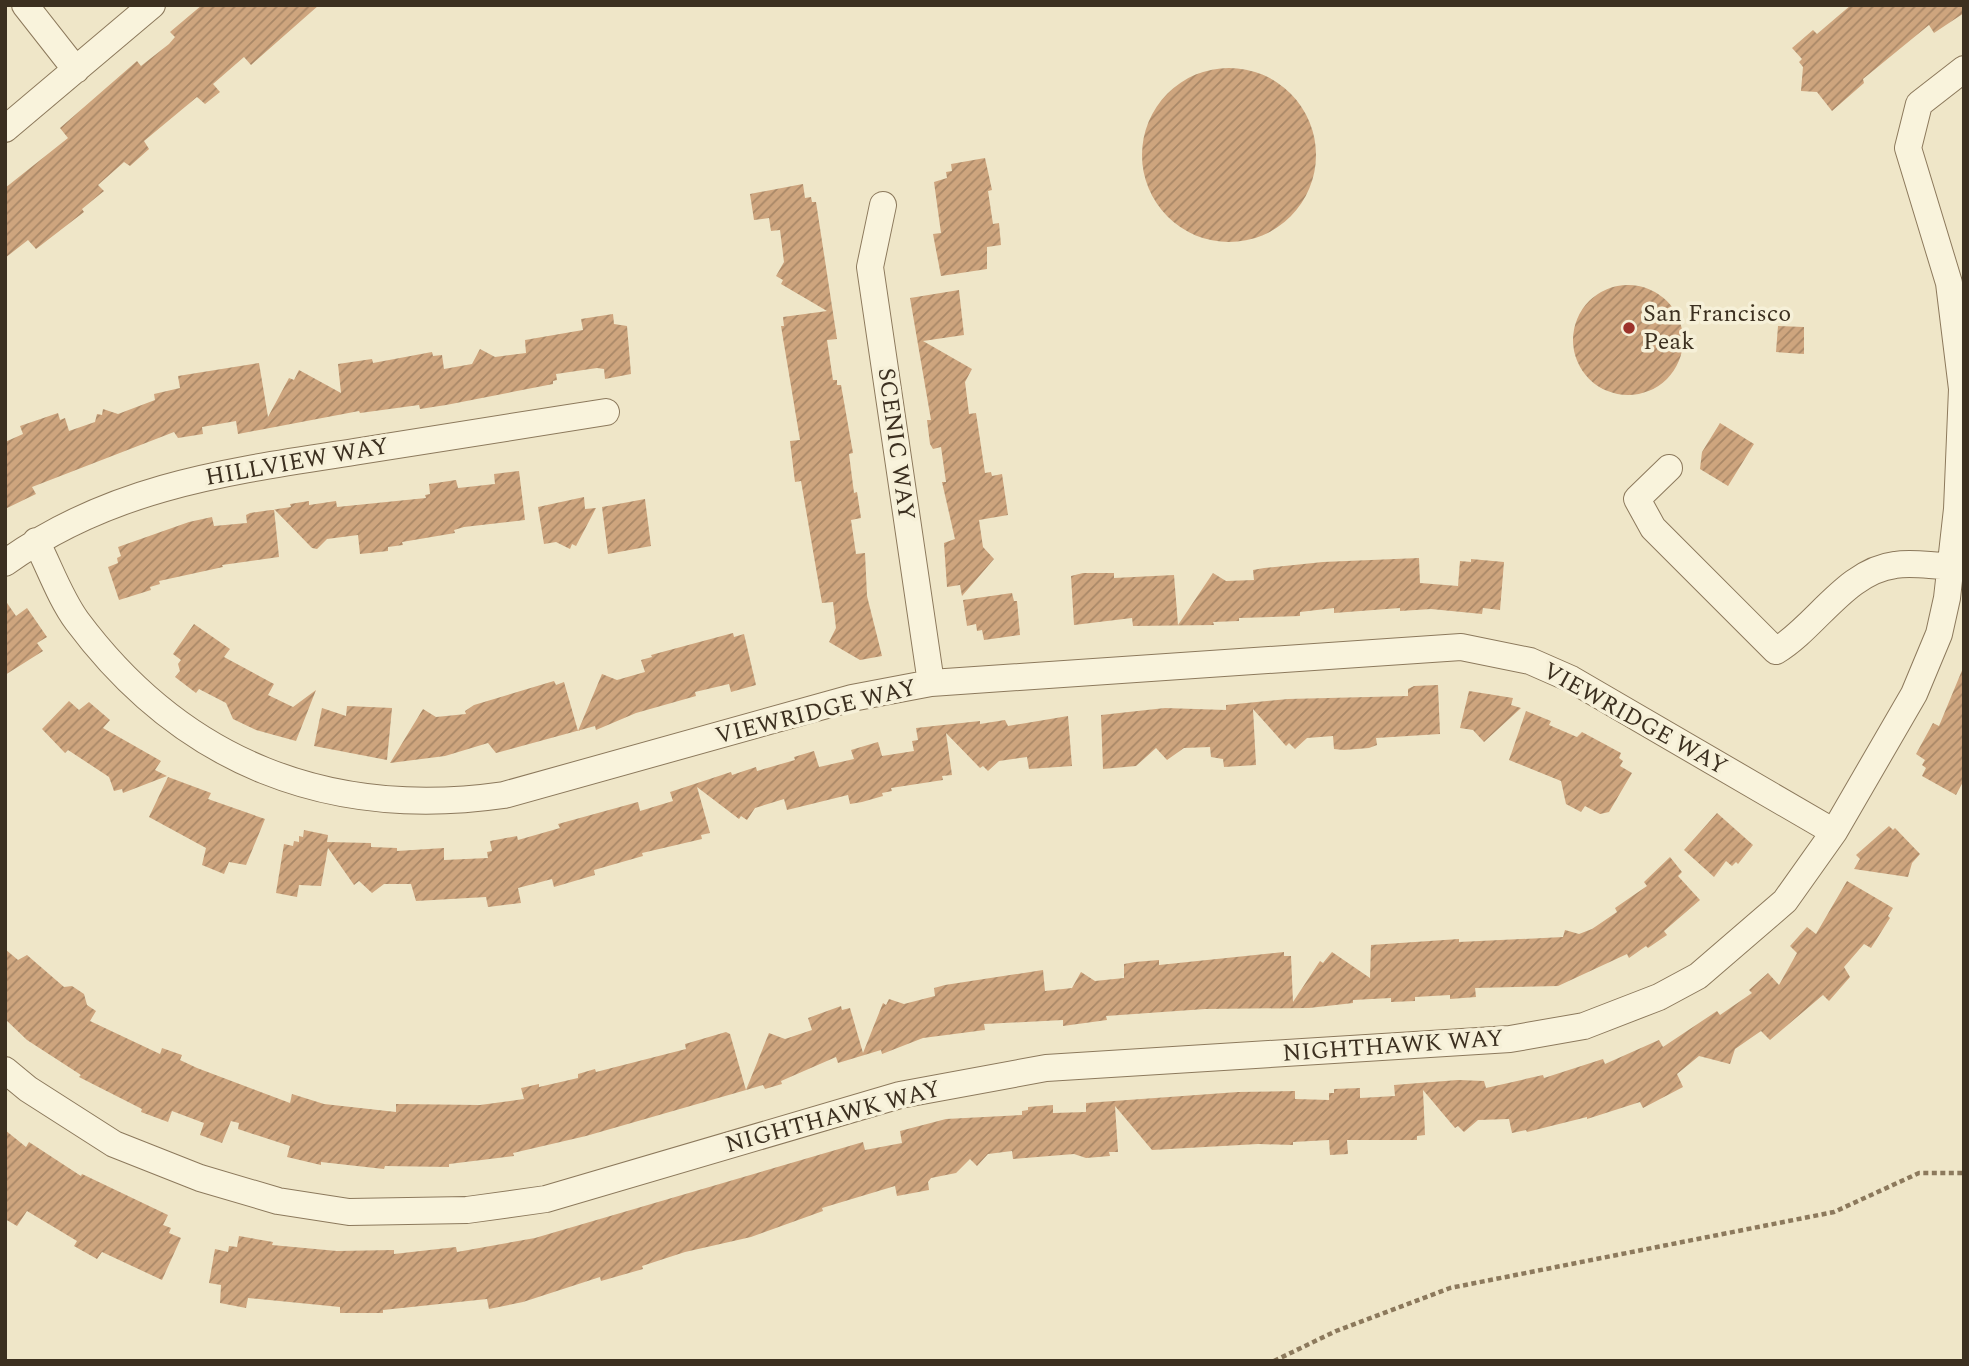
<svg xmlns="http://www.w3.org/2000/svg" width="1969" height="1366" viewBox="0 0 1969 1366" font-family="Spectral,serif">
	<defs>
		<pattern id="building-hatch" width="6" height="6" patternUnits="userSpaceOnUse" patternTransform="scale(1.75)"><rect width="6" height="6" fill="#cea57e"/><path d="M-1 1l2-2M0 6l6-6M5 7l2-2" fill="none" stroke="#a88767"/></pattern>
	</defs>
	<rect width="100%" height="100%" fill="#efe6c8"/>
	<path fill="url(#building-hatch)" d="M202,5H319L251,65L244,57L213,84L220,92L205,104L197,97L144,141L149,149L130,166L124,162L98,185L104,191L82,209L84,212L36,249L28,240L5,258V188L68,138L60,128L137,61L141,66L169,44L175,37L170,32Z
		M1851,5H1964V13L1934,33L1929,25L1863,79L1864,83L1832,111L1817,92L1801,91L1803,67L1799,62L1802,59L1792,48L1813,30L1817,34Z
		M1142 155a87 87 0 1 1 174 0a87 87 0 1 1-174 0Z
		M985,158L992,190L988,191L993,224L999,223L1001,245L987,247V269L941,276L933,234L941,233L934,182L947,178L946,172L952,171L951,164Z
		M803,184L805,198L811,197L812,202H816L837,339L827,340L833,380H837V385H841L853,453L849,454L854,493L857,492L861,518L851,520L856,554L865,553L867,596L882,656L860,660L829,642L836,628L833,602L822,603L801,481L795,482L790,441L800,440L781,326H784L783,317L827,311L781,284L783,280L776,276L784,262L780,230L771,231L769,218L754,220L750,194Z
		M1573 340a55 55 0 1 1 110 0a55 55 0 1 1-110 0Z
		M959,290L964,335L923,341L972,369L965,382L969,414L976,413L985,473L991,472L992,476L1002,474L1008,515L979,520L983,547L994,559L962,596L960,585L947,587L944,543L955,539L942,482H946L941,447L933,449L930,444L927,420H931L910,298Z
		M613,314L614,324L627,326L631,374L605,379L604,369L597,368L556,374L557,380L553,381V384L446,405L420,409L419,405L360,413L359,411L238,434L236,421L202,427L203,434L178,438L174,432L32,487L36,494L5,509V442L23,434L20,426L58,413L60,420L65,418L69,431L95,422L97,414L102,415L103,409L118,414L155,400L154,394L180,388L178,376L259,363L268,417L289,378L294,380L299,370L341,393L338,364L372,359L373,363L432,352L433,356L442,355L444,369L472,364L480,349L495,357L526,353L525,340L583,330L581,319Z
		M1778,326L1804,327V354L1776,352Z
		M1720,423L1754,444L1728,486L1700,469L1702,452Z
		M519,471L525,520L464,527L454,530L455,533L402,542L403,545L388,547V551L360,554L358,535L327,539L317,549L312,548L274,509L279,557L222,565L223,567L159,581L160,584L150,587L151,590L119,600L108,567L118,563L117,558L121,556L118,547L189,522L212,517L214,526L247,523L246,515L250,513L291,507L290,504L309,501V505L336,501L337,507L426,498L425,495L430,494L429,484L456,480L458,488L495,484L494,474Z
		M584,497L585,509L596,508L576,546L572,544L570,549L556,542L544,544L538,507Z
		M645,499L651,546L608,554L602,507Z
		M1419,558L1420,583L1458,586L1460,561L1471,562V559L1504,562L1500,610L1483,608L1482,614L1431,609L1400,611V608L1334,613V608L1300,612V616L1239,618V621L1213,622L1214,625L1133,626L1132,618L1074,625L1071,576L1083,573H1114V578L1174,575L1178,625L1213,573L1226,581L1254,580L1253,570L1264,568L1323,562Z
		M1012,593L1014,601H1017L1020,635L984,640L982,630L977,631L976,624L967,626L963,600Z
		M5,600L16,616L27,608L47,637L37,643L43,651L5,675Z
		M194,624L230,649L224,657L274,684L268,695L293,707L316,690L296,741L256,730L233,719L226,703L199,689L196,693L175,677L180,671L178,664L181,660L173,654Z
		M733,633L734,637L744,634L756,685L731,692L729,684L695,692L696,696L636,713L596,730L595,726L496,753L488,743L445,756L390,763L423,709L436,717L466,714L465,711L474,705L554,681L556,685L564,682L578,731L602,674L617,680L645,672L641,660L652,657L651,655Z
		M1963,668L1964,780L1956,795L1922,776L1926,768L1922,765L1925,760L1916,754L1933,723L1939,726Z
		M1438,685L1440,734L1376,738L1377,745L1369,748L1344,750L1334,749L1333,736L1307,738L1295,749L1289,743L1286,746L1253,709L1256,765L1224,767L1223,759L1211,757L1210,747L1184,748L1167,760L1156,748L1136,766L1103,769L1101,715L1165,708L1226,710V705L1288,699L1408,696V689L1414,686Z
		M1469,691L1513,698L1511,705L1521,708L1484,742L1473,730L1460,728Z
		M69,701L79,710L89,702L110,720L103,728L161,761L155,770L167,776L123,793L122,789L114,791L109,777L68,750L65,753L42,729Z
		M347,706L392,708L387,760L314,746L322,708L346,716Z
		M1526,711L1551,721L1549,725L1577,737L1582,732L1621,753L1619,758L1623,761L1620,766L1632,773L1609,812L1600,814L1585,806L1581,812L1566,804L1561,781L1509,760Z
		M1068,716L1072,766L1029,769L1027,757L999,761L988,771L983,766L980,768L946,733L952,775L942,776L943,780L891,788L892,791L882,793L883,796L862,802L850,804L848,795L787,810L784,799L755,808L747,820L741,816L739,819L697,787L710,833L701,835L702,839L642,853L643,856L594,870L595,875L554,887L552,879L518,888L521,903L488,907L486,897L416,901L411,884H384L372,893L359,881L354,885L328,848L321,886L299,885L297,897L276,893L284,844L293,846L294,841L299,842V836L303,837L304,830L328,835L327,842L371,843V847L397,848V851L444,848V860L488,858L487,852L492,851L490,841L517,836L518,840L560,828L558,824L638,802L640,811L673,801L670,792L731,772L732,775L756,767L757,771L795,760L794,757L814,751L819,767L854,759L851,750L878,742L882,756L914,751L912,741L918,740L916,728L980,721V724L1005,720L1008,726Z
		M168,777L211,793L208,799L265,819L246,865L229,862L224,874L202,865L206,848L149,817Z
		M1717,813L1753,845L1738,864L1736,862L1732,866L1726,861L1714,877L1684,850Z
		M1889,826L1893,830L1895,828L1920,854L1912,863L1908,877L1854,869L1860,859L1856,855Z
		M1670,857L1682,872L1678,876L1700,900L1664,931L1667,935L1648,948L1646,946L1629,958L1627,954L1558,986L1475,988L1476,997L1450,999V995L1415,997V1001L1391,1002V998L1353,1000V1003L1309,1008L1205,1009L1106,1016L1107,1020L1063,1026V1020L984,1024L985,1030L923,1038L882,1054L881,1050L838,1063L836,1057L781,1081L782,1084L765,1089L763,1085L746,1090L769,1033L785,1039L812,1030L808,1018L841,1006L842,1010L850,1008L863,1053L883,1003L886,1005L889,999L904,1004L935,996L934,988L945,985L1043,970L1045,991L1072,988L1081,972L1095,981L1124,978V964L1135,962L1159,960V965L1284,952V956H1291L1293,1002L1320,961L1323,963L1332,952L1370,978L1371,945L1459,939V942L1563,937L1565,930L1579,934L1592,929L1617,912L1615,908L1647,886L1644,882Z
		M1847,881L1893,908L1888,916L1890,918L1871,948L1864,944L1844,967L1850,977L1829,1001L1823,995L1770,1040L1761,1031L1735,1049L1730,1064L1699,1056L1677,1074L1683,1087L1643,1108L1640,1102L1587,1119V1117L1527,1132L1526,1130L1512,1133L1509,1119L1478,1120L1464,1132L1458,1126L1455,1128L1423,1090L1425,1135L1417,1136V1140H1347L1348,1154L1330,1155L1329,1140L1293,1142V1145L1258,1144L1152,1150L1115,1106L1118,1152H1109L1110,1156L1086,1158L1074,1154L1013,1159L1012,1151L988,1154L977,1166L970,1159L956,1173L931,1178L928,1182L929,1190L897,1196L895,1186L822,1208L823,1211L751,1237L685,1252L642,1266L643,1269L601,1281L600,1277L523,1302L489,1309L487,1299L383,1310V1313H340V1307L248,1298L246,1308L220,1303L221,1285L209,1283L215,1249L228,1252L229,1246L237,1247L239,1236L273,1242L272,1245L337,1251L394,1250V1254L456,1247L457,1252L535,1238L863,1142L865,1150L902,1143L900,1131L946,1119L1022,1115V1111L1028,1110V1107L1053,1105V1113L1086,1112V1103L1238,1092L1295,1091V1099L1329,1100V1093H1334V1089L1360,1088V1098L1395,1096L1394,1085L1458,1080L1484,1081L1486,1088L1543,1075L1544,1078L1603,1059L1605,1064L1659,1040L1663,1047L1717,1011L1720,1015L1752,993L1749,990L1768,973L1779,985L1797,953L1790,946L1807,927L1816,934Z
		M5,949L18,960L27,955L64,987L72,986L84,994L87,1005L96,1011L90,1021L160,1054L162,1048L182,1055L180,1060L197,1068L290,1103L292,1094L324,1104L396,1112V1104L480,1105L524,1099L521,1088L539,1084V1087L578,1078V1074L595,1069L596,1072L686,1049L685,1044L726,1032L730,1034L746,1090L586,1136L513,1153L514,1156L449,1164V1167L385,1166L384,1169L321,1162V1165L287,1157L290,1146L238,1129L239,1123L231,1121L222,1143L200,1135L204,1123L172,1111L168,1122L141,1112L142,1109L79,1077L81,1075L27,1040L5,1019Z
		M5,1130L26,1147L29,1142L81,1176L82,1174L168,1215L163,1225L171,1228L169,1233L181,1238L162,1280L102,1252L97,1259L74,1246L77,1241L27,1211L17,1226L5,1219Z"/>
	<g fill="none" stroke-linecap="round" stroke-linejoin="round">
		<defs>
			<path id="minor" d="M25,5L76,70
				M5,129L152,5
				M883,205L870,267L931,683
				M1669,468L1637,499L1653,528L1776,651C1816,627 1846,571 1895,565C1912,562 1932,566 1950,566
				M36,541C49,566 60,598 77,621C183,763 329,820 504,795L852,698L931,683L1461,647L1530,661L1571,679L1834,832
				M5,563C113,485 232,471 360,451C442,438 524,425 606,412
				M5,1070L28,1089L114,1144L200,1178L278,1201L349,1212L467,1210L546,1199L900,1095L1046,1068L1510,1039L1584,1026L1659,997L1698,976L1785,901L1834,832L1914,694L1939,634L1947,598L1957,509L1962,389L1949,283L1908,148L1919,104L1964,69"/>
		</defs>
		<use href="#minor" stroke="#8c795c" stroke-width="28"/>
		<path stroke="#8c795c" stroke-width="4.5" stroke-dasharray="5 3.5" stroke-linecap="butt" d="M1274,1361L1336,1331L1450,1288L1834,1212L1919,1173H1964"/>
		<use href="#minor" stroke="#f9f3dc" stroke-width="26"/>
	</g>
	<circle fill="#9c332b" stroke="#f6f0d8" stroke-width="2.5" cx="1629" cy="328" r="7"/>
	<g text-anchor="middle" dominant-baseline="central" stroke-width="7" stroke-linejoin="round" paint-order="stroke">
		<g font-size="24" fill="#3c3020" stroke="#f6f0d8" text-anchor="start">
			<text x="1643" y="314">San Francisco<tspan x="1643" dy="28">Peak</tspan></text>
		</g>
		<g font-size="24" fill="#3c3020" stroke="#f6f0d8">
			<text transform="translate(896 444) rotate(82)">SCENIC WAY</text>
			<text transform="translate(297 462) rotate(-10)">HILLVIEW WAY</text>
			<text transform="translate(816 712) rotate(-14)">VIEWRIDGE WAY</text>
			<text transform="translate(1635 719) rotate(29)">VIEWRIDGE WAY</text>
			<text transform="translate(1393 1046) rotate(-4)">NIGHTHAWK WAY</text>
			<text transform="translate(833 1117) rotate(-15)">NIGHTHAWK WAY</text>
		</g>
	</g>
	<rect width="1969" height="1366" fill="none" stroke="#3c3020" stroke-width="14"/>
</svg>
